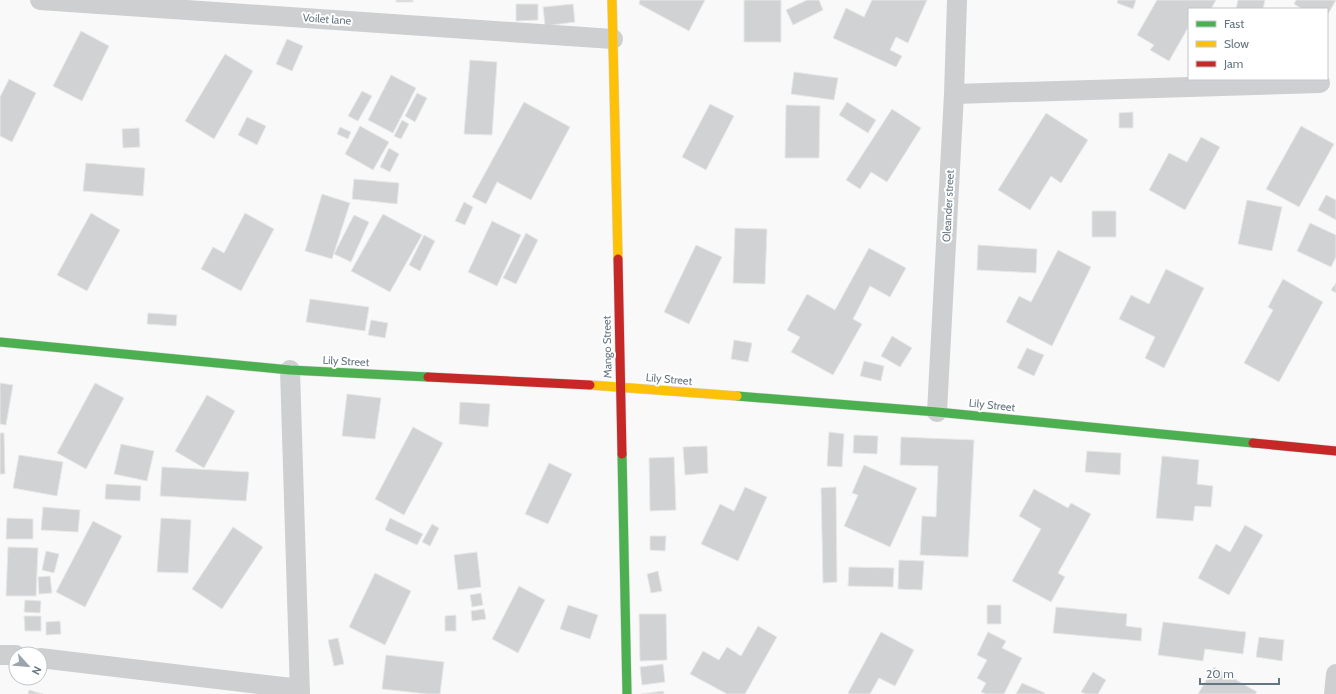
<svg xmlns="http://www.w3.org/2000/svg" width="1336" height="694" viewBox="0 0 1336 694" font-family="Cabin,sans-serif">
	<rect width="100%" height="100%" fill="#f9f9f9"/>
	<path fill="#d0d2d3" stroke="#e8e8e8" d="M396,0H413V2H396Z
		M640,0H705L689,31L639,4Z
		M744,0H781V42H744Z
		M807,0H819L823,10L793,25L786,10Z
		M872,0H927L908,43L896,37L890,50L902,56L896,67L833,38L846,8L864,17Z
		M1118,0H1136L1133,9L1117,3Z
		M1157,0H1216L1211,9H1189V26L1169,61L1150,50L1154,45L1137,35Z
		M1238,0H1265L1263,9H1236Z
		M1296,0H1336L1327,16V9H1302L1294,4Z
		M516,4H538V20L516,21Z
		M573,4L575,22L545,26L543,7Z
		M81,31L109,46L82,101L53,86Z
		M287,39L303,46L292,71L276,64Z
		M225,54L253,71L214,139L185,121Z
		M470,60L497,62L492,135L464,134Z
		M794,72L838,78L834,100L791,94Z
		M391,75L416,88L393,133L368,120Z
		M9,79L36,93L12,142L0,136V97Z
		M362,91L372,96L358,121L348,116Z
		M417,93L427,98L415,122L405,116Z
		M524,102L570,127L531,200L497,182L486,204L472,197Z
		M847,102L876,120L868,133L839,115Z
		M710,104L734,116L706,170L682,157Z
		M786,105L820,106L819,158H785Z
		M892,109L921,128L887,182L871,172L860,189L846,180Z
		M1133,112V128H1119V113Z
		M1046,113L1088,140L1061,183L1051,176L1030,210L998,190Z
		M247,117L266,126L257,145L238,135Z
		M402,120L409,124L401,139L394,136Z
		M360,126L389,142L373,170L345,154Z
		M1301,126L1334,144L1299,207L1266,189Z
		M340,127L351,132L348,139L337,134Z
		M139,128L140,147L123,148L122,129Z
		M1201,137L1220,147L1185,210L1149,190L1169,153L1187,162Z
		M389,148L399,154L390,172L380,167Z
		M86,163L145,168L143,196L83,191Z
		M354,179L399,183L397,204L352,199Z
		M322,194L350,203L332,259L305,251Z
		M1326,195L1336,200V220L1318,210Z
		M1247,200L1282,207L1272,251L1238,244Z
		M464,202L473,207L465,225L455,221Z
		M1092,211H1116V237H1092Z
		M91,213L120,230L87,291L57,275Z
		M245,213L274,229L241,291L201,269L213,247L224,253Z
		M383,214L422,235L390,292L351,271Z
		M354,215L369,222L351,262L334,254Z
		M492,221L521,235L497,286L468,272Z
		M1310,223L1336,235V257L1331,267L1297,251Z
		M735,228L767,229L765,284L733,283Z
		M526,233L538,240L516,284L503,278Z
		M424,235L435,241L420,271L409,265Z
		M696,245L722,257L689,324L664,312Z
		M978,245L1037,249L1036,273L977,270Z
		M869,248L906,268L890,297L870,286L853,319L862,324L833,375L791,352L800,337L787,330L807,294L835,310Z
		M1058,250L1091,267L1052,346L1006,322L1019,296L1031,302Z
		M1166,269L1204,288L1164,368L1145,358L1155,337L1119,319L1131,295L1149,304Z
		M1283,279L1323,302L1279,382L1244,363L1273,310L1268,307Z
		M1336,283V293L1331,290Z
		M310,299L369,307L365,331L306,322Z
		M148,313L177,315L176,326L147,324Z
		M371,320L388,323L385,338L368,335Z
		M892,336L912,348L900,367L881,356Z
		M734,340L752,343L748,362L731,359Z
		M1027,348L1044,355L1034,376L1017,368Z
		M864,361L884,366L881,381L860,376Z
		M0,383L13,385L6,425L0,424Z
		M95,383L124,398L86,469L57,453Z
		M347,394L381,398L375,439L342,436Z
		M207,395L235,411L204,468L175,451Z
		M460,402L490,404L488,427L459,424Z
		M413,427L443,443L404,515L375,499Z
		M829,432L844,434L842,467L827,466Z
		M0,433H4L5,474H0Z
		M854,435L878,436L877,454L853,453Z
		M901,437L974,440L968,557L920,555L922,516L936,517L938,466L900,465Z
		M121,444L154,451L147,481L114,474Z
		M707,446L708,473L685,475L683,447Z
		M1087,451L1121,453L1120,475L1085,472Z
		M19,455L63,462L57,496L13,488Z
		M1162,456L1199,460L1197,484L1213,486L1211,507L1195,506L1193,521L1156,518Z
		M674,457L676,510L650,511L649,458Z
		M549,463L572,474L548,524L525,514Z
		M864,465L917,488L890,547L844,526L858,495L852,493Z
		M162,467L249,472L246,501L160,496Z
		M106,484L141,486L140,501L105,499Z
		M745,487L767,497L738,561L701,544L720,504L734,511Z
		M836,487L837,582L823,583L821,488Z
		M1034,489L1068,508L1071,503L1091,514L1058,573L1065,577L1051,602L1012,581L1041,529L1019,516Z
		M43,507L80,510L78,532L41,530Z
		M7,518L33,519V539H6Z
		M161,518L191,520L188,573L157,572Z
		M390,518L423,534L417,545L385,530Z
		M93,521L122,536L85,607L56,592Z
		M432,524L439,528L430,546L422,542Z
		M1245,525L1263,535L1229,595L1198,578L1216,544L1230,552Z
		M233,527L263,547L222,609L192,589Z
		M650,536H666L665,551L650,550Z
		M8,547L38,548L36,596H6Z
		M46,551L59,554L54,573L42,570Z
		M477,552L481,587L458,590L454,555Z
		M899,560L924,561L922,590L898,589Z
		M849,567L894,568L893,587L848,586Z
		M658,571L662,591L651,593L647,574Z
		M375,573L411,591L385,645L349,627Z
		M50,576L52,593L39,594L38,577Z
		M519,586L545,600L518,653L492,639Z
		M481,593L483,605L472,607L470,595Z
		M25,600L41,601L40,613L24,612Z
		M568,605L598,615L590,639L560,629Z
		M987,605H1001V624H987Z
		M1056,607L1127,614L1126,626L1142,628L1141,641L1053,633Z
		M484,609L486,619L472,621L471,611Z
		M639,614H666L667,660L640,661Z
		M456,615V631H445V616Z
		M24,616H41V631H25Z
		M60,621L61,634L46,635V622Z
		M1163,622L1246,632L1243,654L1205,649L1203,661L1158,655Z
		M758,626L777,637L745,694H727L690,674L703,651L719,660L727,647L741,656Z
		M881,632L914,650L895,686L879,678L870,694H850L848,693Z
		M988,632L1006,641L1002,648L1022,658L1004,694H986L981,692L986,683L977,678L987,660L977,655Z
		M1259,637L1284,640L1282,661L1256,657Z
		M338,638L344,664L334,666L328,640Z
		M386,655L444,662L440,694H427L382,689Z
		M663,664L665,682L642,685L640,667Z
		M1214,667L1257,692L1255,694H1198Z
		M1093,672L1106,680L1098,694H1086L1081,692Z
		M1022,683L1045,693L1044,694H1016Z
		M29,690L43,694H28Z
		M663,691L664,694H641Z"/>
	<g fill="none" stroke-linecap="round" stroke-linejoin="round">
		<defs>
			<path id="fast" d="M0,342L290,370L428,377
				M737,396L937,412L1253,443
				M622,454L627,694"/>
			<path id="slow" d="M612,0L618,259
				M590,385L737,396"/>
			<path id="jam" d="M618,259L622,454
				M428,377L590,385
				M1253,443L1336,451"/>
		</defs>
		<use href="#fast" stroke="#d5d6d7" stroke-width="10"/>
		<use href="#slow" stroke="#d5d6d7" stroke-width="10"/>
		<use href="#jam" stroke="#d5d6d7" stroke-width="10"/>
		<path stroke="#cecfd0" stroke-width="20" d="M40,0L613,39
			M954,94L1320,83
			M290,370L300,694
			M937,412L954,94L957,0
			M0,655H16
			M40,658L300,689
			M1334,694L1336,674"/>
		<use href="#fast" stroke="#4caf50" stroke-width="9"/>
		<use href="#slow" stroke="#ffc107" stroke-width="9"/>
		<use href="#jam" stroke="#c62828" stroke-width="9"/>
	</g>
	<g text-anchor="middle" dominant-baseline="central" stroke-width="4" stroke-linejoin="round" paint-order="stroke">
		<g font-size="11" fill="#657683" stroke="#fff">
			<text transform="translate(327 19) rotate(4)">Voilet lane</text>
			<text transform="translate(948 206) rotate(-87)">Oleander street</text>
			<text transform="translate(607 347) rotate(-91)">Mango Street</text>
			<text transform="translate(346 361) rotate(3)">Lily Street</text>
			<text transform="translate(669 379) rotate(5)">Lily Street</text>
			<text transform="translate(992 405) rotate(6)">Lily Street</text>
		</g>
	</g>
	<rect x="1188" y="8" width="140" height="72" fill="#ffffff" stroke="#c1c8cd"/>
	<rect x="1196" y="21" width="20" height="6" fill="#4caf50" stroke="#c1c8cd"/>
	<text x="1224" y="28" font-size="12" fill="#657683">Fast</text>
	<rect x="1196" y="41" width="20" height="6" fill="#ffc107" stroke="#c1c8cd"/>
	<text x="1224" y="48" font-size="12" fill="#657683">Slow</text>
	<rect x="1196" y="61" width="20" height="6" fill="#c62828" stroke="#c1c8cd"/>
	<text x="1224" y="68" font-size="12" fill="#657683">Jam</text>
	<g transform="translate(28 666) rotate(117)"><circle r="19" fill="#ffffff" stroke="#c1c8cd"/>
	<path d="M0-3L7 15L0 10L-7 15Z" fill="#99a4ac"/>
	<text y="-6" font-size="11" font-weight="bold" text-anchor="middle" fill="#657683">N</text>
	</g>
	<path d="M1200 678v6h79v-6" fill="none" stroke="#657683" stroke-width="2"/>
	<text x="1206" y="678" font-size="12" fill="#657683" stroke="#ffffff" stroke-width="3" paint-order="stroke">20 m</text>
</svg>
